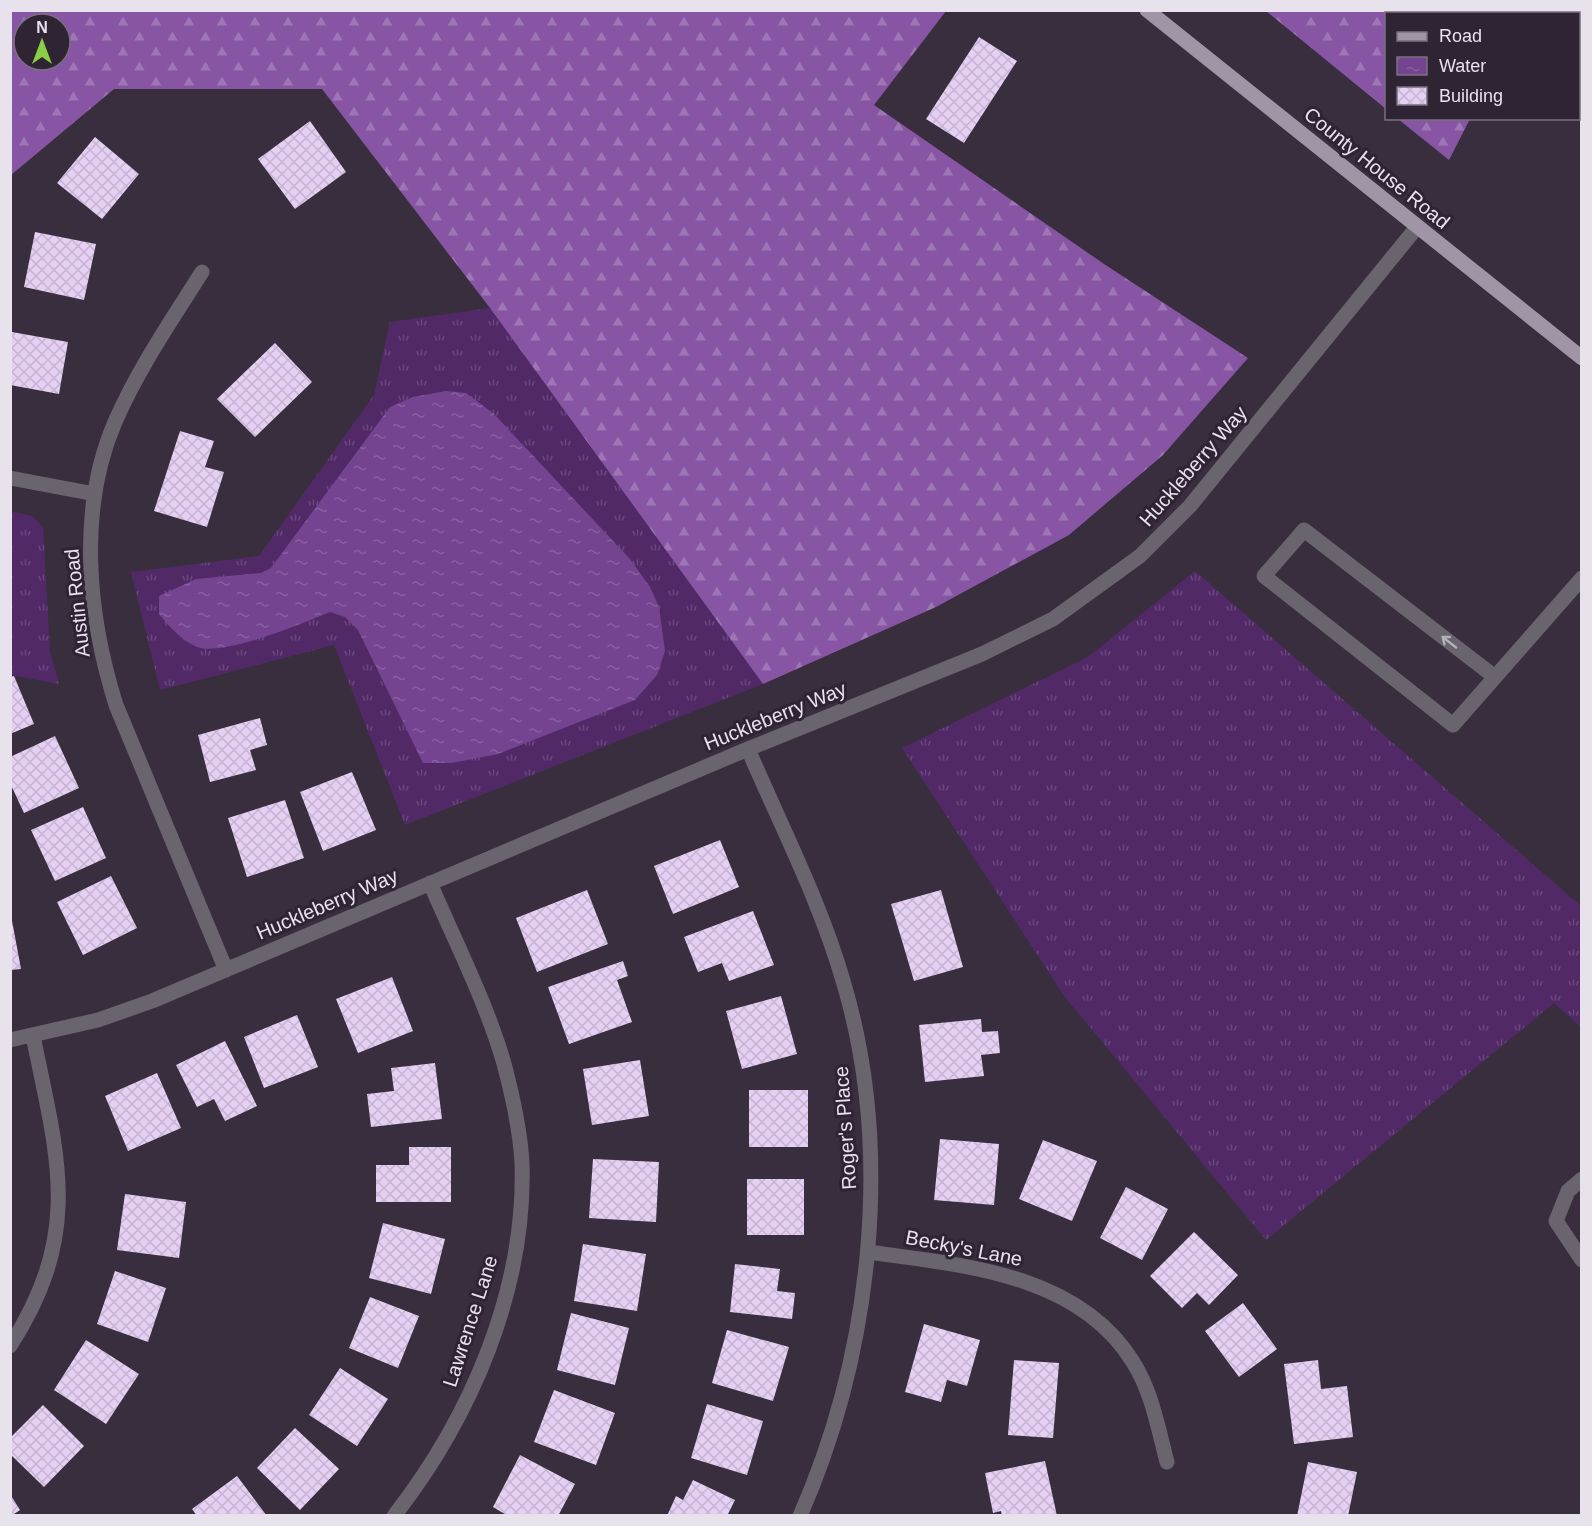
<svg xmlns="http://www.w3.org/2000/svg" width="1592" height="1526" viewBox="0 0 1592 1526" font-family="Helvetica,sans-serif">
	<defs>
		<pattern id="grass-tufts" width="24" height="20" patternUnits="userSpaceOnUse" patternTransform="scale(1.5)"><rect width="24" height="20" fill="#512967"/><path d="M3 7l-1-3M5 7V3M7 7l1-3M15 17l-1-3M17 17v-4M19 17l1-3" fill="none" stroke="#6a487d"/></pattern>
		<pattern id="forest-firs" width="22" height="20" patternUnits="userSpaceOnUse" patternTransform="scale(1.5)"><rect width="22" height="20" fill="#8755a4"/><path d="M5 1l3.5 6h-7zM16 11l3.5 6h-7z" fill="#9e75b5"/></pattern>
		<pattern id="water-ripples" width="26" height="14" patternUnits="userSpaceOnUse" patternTransform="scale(1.5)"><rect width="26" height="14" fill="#754491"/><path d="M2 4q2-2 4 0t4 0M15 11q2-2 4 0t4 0" fill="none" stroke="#895fa1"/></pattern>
		<pattern id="building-cross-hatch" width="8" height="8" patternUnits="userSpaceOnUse" patternTransform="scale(1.5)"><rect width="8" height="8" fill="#e5d0f3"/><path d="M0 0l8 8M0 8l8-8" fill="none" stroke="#c5b4d1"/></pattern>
	</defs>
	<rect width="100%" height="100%" fill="#382e3e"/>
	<path fill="url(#grass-tufts)" d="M490,308L763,684L405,825L334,645L160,690L131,572L259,556L374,395L390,322Z
		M10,511L32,516L43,527L50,651L59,684L11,675Z
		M1195,571L1581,906V1027L1554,1003L1266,1240L1065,997L902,748L1088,657Z"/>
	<path fill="url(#forest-firs)" fill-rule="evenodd" d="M11,10L946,11L874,105L1104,264L1248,358L1163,455L1069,535L936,607L763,684L490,308L322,89H114L11,175ZM24,24H60V60H24Z
		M1266,11H1524L1523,14H1386V109Z
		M1398,119H1470L1449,160Z"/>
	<path fill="url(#water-ripples)" d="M446,391L466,393L493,413L630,559L650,587L659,607L665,651L657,675L635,700L498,754L451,763H423L358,630L345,617L330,612C303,623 223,657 197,647C182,641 169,626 159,614V596L196,579L261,573L271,568L390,407L413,397Z"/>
	<path fill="url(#building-cross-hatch)" d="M979,37L1017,61L964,143L926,119Z
		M310,121L346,172L295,209L258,159Z
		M95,137L139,174L102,219L57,183Z
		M35,232L96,244L84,300L24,287Z
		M12,332L68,342L59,394L10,385Z
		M275,343L312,382L255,437L217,399Z
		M180,431L214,441L205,467L224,472L207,527L154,511Z
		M14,676L34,724L10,734V677Z
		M260,718L267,745L250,750L256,770L210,782L198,735Z
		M55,736L79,788L24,813L10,783V757Z
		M352,772L376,830L323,851L300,792Z
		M285,800L304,858L247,877L228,818Z
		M83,807L106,858L55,881L31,830Z
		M720,840L739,887L673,914L654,866Z
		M111,876L137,928L83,955L57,902Z
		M587,890L608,944L537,972L516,918Z
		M941,890L963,967L914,981L891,904Z
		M10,910L21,969L10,970Z
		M753,911L774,965L729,981L722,963L698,972L684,937Z
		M623,961L628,976L617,980L632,1022L569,1044L548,987Z
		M392,977L413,1031L358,1053L336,999Z
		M781,996L797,1054L742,1069L726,1011Z
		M297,1015L318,1067L264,1088L244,1037Z
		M981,1019L982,1032L998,1031L1000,1053L981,1055L984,1076L925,1082L919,1025Z
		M225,1041L257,1106L225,1121L214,1099L197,1107L176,1065Z
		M640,1060L649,1116L592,1125L583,1069Z
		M435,1063L442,1119L371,1127L367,1094L394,1091L391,1068Z
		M157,1073L181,1128L128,1151L105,1096Z
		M749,1090H808V1147H749Z
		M940,1139L999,1144L994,1205L934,1200Z
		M1043,1140L1097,1161L1072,1221L1019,1199Z
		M409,1147H451V1202H376V1165H409Z
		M593,1159L659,1162L656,1222L589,1218Z
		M747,1179H804V1235H747Z
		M1126,1187L1168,1209L1142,1260L1100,1238Z
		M125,1194L186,1202L179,1258L117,1250Z
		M383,1223L445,1239L431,1294L369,1278Z
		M1194,1232L1238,1275L1209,1305L1197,1293L1182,1308L1150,1276Z
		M583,1244L646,1254L637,1311L574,1301Z
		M735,1264L780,1269L777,1291L795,1293L792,1319L730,1312Z
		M115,1271L166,1288L148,1342L97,1324Z
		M370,1297L419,1316L398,1368L349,1348Z
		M1243,1303L1277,1349L1239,1377L1205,1331Z
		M571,1313L629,1328L615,1385L557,1370Z
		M924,1324L980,1340L967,1386L947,1380L941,1402L905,1392Z
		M727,1330L789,1347L773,1401L712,1383Z
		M86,1340L139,1374L106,1424L54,1390Z
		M1014,1360L1059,1363L1053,1438L1008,1435Z
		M1318,1360L1321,1389L1347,1386L1353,1437L1294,1444L1284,1364Z
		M340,1368L388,1399L357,1446L309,1415Z
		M554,1390L615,1413L596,1465L534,1442Z
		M707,1404L763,1421L747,1475L691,1458Z
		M43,1405L84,1446L44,1487L10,1454V1438Z
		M295,1428L339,1469L300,1510L257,1468Z
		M520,1455L575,1484L558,1516H508L493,1507Z
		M1045,1461L1057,1516H1002L1001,1511L993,1513L985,1473Z
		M1308,1462L1357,1472L1348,1516H1297Z
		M237,1476L267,1516H197L192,1509Z
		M693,1480L735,1500L727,1516H667L676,1496L683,1500Z
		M10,1494L20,1510L11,1516H10Z"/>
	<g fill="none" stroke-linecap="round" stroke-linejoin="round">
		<path stroke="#69646d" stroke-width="15" d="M202,272C171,321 138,369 115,422C77,510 88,616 116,705L226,970
			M10,478L95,494
			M1495,677L1304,530L1264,576L1453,725L1582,578
			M748,749C781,826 821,903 844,984C894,1154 871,1354 800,1516
			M10,1040L98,1020L152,1001L748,749L982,654L1053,619L1140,556L1190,506L1417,227
			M1582,1179L1568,1191L1556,1221L1582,1260
			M868,1252C961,1265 1078,1273 1133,1362C1152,1392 1158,1428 1167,1462
			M10,1346C83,1233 58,1158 33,1036
			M394,1516C471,1417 526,1290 522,1163C520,1128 512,1093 503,1060C485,1000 455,941 430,883"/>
		<path stroke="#9f95a6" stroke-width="15" d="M1147,10L1582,358"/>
	</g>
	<defs><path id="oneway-shaft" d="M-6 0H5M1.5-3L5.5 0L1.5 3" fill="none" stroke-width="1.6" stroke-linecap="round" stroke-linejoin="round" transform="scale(1.5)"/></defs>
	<use stroke="#b5b0b9" href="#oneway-shaft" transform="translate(1449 642) rotate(-142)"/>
	<g text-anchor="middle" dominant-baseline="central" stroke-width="6" stroke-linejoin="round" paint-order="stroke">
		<g font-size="20" fill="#e8e2ec" stroke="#2e2434">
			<text transform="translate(1377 168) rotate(39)">County House Road</text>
			<text transform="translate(1193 466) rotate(-49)">Huckleberry Way</text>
			<text transform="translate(77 603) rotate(-96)">Austin Road</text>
			<text transform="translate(775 716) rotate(-22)">Huckleberry Way</text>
			<text transform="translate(327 904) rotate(-23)">Huckleberry Way</text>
			<text transform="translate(845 1128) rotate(-94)">Roger's Place</text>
			<text transform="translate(964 1248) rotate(11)">Becky's Lane</text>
			<text transform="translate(470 1321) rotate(-72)">Lawrence Lane</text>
		</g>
	</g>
	<rect width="1592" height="1526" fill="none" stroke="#e8e2ec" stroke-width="24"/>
	<rect x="1385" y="12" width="195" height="108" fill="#2e2434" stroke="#78707e" stroke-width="1.5"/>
	<rect x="1397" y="32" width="30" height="9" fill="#9f95a6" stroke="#78707e" stroke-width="1.5"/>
	<text x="1439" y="42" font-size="18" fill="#e8e2ec">Road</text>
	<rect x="1397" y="57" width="30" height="18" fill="url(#water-ripples)" stroke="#78707e" stroke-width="1.5"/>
	<text x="1439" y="72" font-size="18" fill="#e8e2ec">Water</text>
	<rect x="1397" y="87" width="30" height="18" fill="url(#building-cross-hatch)" stroke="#78707e" stroke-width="1.5"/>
	<text x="1439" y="102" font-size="18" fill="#e8e2ec">Building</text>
	<g transform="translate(42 42)"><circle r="28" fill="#2e2434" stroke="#78707e" stroke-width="1.5"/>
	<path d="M0-4.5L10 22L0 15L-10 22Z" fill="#8bce46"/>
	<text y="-9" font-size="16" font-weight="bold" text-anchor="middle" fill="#e8e2ec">N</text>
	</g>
</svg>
